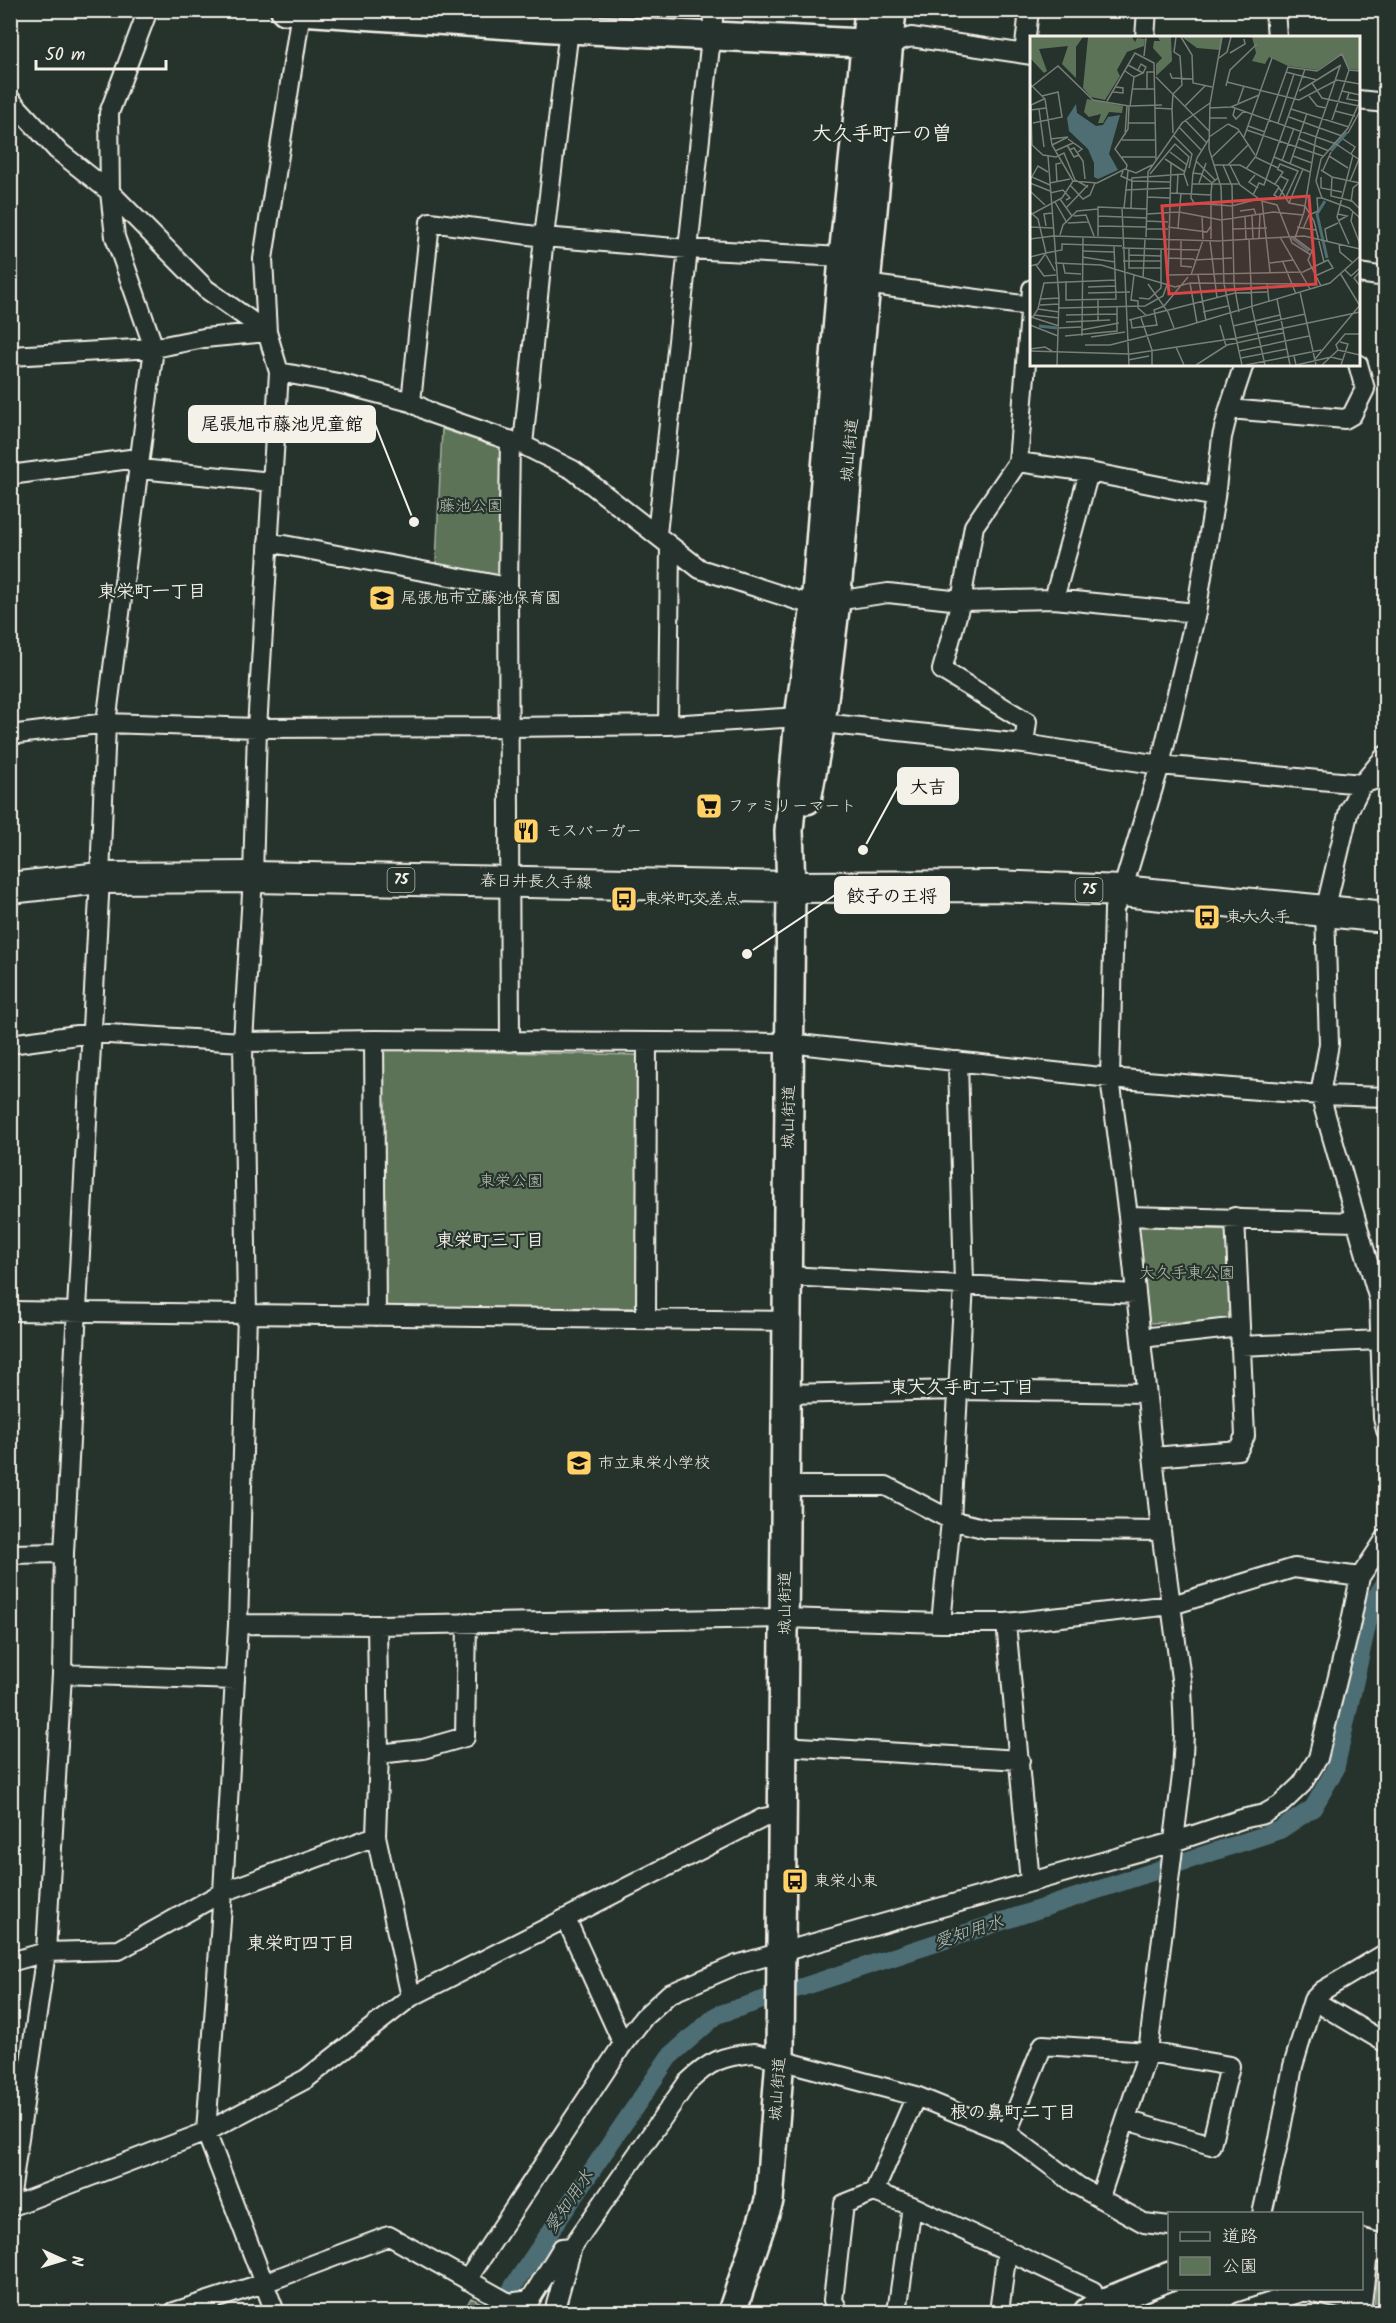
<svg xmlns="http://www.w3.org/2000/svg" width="1396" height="2323" viewBox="0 0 1396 2323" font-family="Kalam,'Klee One',sans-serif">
	<rect width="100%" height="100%" fill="#26332d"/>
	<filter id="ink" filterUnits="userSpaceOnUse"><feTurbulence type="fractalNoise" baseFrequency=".0167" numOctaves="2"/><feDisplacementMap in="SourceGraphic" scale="12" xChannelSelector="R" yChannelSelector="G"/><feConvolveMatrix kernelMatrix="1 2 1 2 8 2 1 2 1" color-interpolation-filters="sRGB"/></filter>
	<g filter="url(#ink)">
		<path fill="#5c7358" stroke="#a8b2a0" stroke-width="1.5" d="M442,429L503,449L502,576L436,564Z
			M384,1050L638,1055L636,1308L385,1307Z
			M1139,1226L1232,1230L1229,1321L1148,1323Z
			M1377,2267L1385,2269V2312H1374Z
			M471,2298L500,2312H463Z"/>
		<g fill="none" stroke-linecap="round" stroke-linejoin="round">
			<path stroke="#4e6e74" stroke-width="18" d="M512,2288L669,2057L717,2015L1280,1830L1313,1808L1335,1770L1372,1603L1386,1581"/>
			<defs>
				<path id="street" d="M1275,10L1277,38
					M1145,38L1147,10
					M889,44L911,37L1032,55
					M1024,54L1029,10
					M10,99L57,150L110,192L206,289L267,332
					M1358,100L1386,103
					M1358,273L1386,277
					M865,284L1030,306
					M10,356L154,348L204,338L267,332
					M279,372L338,383L411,402L433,414L523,445L573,470L700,569L815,606
					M411,402L430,222L544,237L687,249L843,257
					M1229,409L1345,419L1352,415L1365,389L1358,364
					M523,445L544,237L569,29
					M1018,462L1089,472L1215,497
					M10,475L130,459L140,469L272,482
					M657,534L714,10
					M268,542L508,587
					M1054,599L1089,472
					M836,601L888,593L961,601L1054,599L1196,613
					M821,723L1024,744L1160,765L1362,784L1386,776
					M668,725L670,546
					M10,735L106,723L257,728L510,727L668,725L799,717
					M1024,744L1027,722L942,670L961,601L974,526L1018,462L1032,289
					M1386,755L1362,784L1349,810L1325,911L1329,1044L1320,1095L1379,1300L1383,1418L1386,1430
					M374,1040L376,1316
					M510,1042L508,587L510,440
					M10,1044L92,1033L243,1042L374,1040L789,1043L1110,1078L1320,1095L1386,1097
					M1128,1216L1355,1222
					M787,1276L1135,1294
					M10,1311L787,1321
					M646,1319L647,1043
					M1141,1338L1240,1327
					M1241,1346L1380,1340
					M786,1394L957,1390L1146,1393
					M1153,1457L1238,1450L1245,1436L1235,1217
					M785,1486H886L951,1520L987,1529L1161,1531
					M10,1554L64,1553
					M941,1623L951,1520L964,1284L958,1061
					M1006,1623L1030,1882
					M238,1624L377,1625L785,1618L941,1623H1006L1172,1605L1294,1568L1360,1577
					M377,1625L379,1754L376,1836L411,1997
					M62,1674L235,1680
					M783,1746L1020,1760
					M379,1754L423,1749L465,1737L467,1622
					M566,1919L623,2044
					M10,1962L46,1952L119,1950L223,1892L376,1836
					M1313,2000L1386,2043
					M1007,2133L1043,2045L1148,2052L1230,2066L1211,2145L1126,2120
					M874,2192L916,2096
					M1100,2197L1148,2052L1182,1775L1184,1734L1182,1686L1161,1531L1128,1216L1110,1078L1114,909L1122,891L1160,765L1196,613L1215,497L1222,437L1229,409L1244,364
					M10,2200L46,1952L62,1674L64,1553L100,878L106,723L154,348L115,237L110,192L109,113L148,10
					M10,2207L206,2132L306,2079L411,1997L763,1818L783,1814
					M1262,2214L1279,2139L1293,2066L1313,2000L1322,1991L1386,1953
					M467,2280L623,2044L644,2017L669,1994L736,1965L1173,1842L1242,1819L1264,1814L1280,1805L1302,1784L1318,1758L1348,1636L1360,1577L1386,1538
					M174,2312L264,2283L389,2236L509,2303L530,2300L562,2248L572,2247L687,2083C710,2061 722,2056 754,2053L916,2096L1007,2133L1078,2186L1144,2223L1170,2226
					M275,2312L206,2132L223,1892L238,1624L247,1314L243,1042L253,877L257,728L279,372L267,332L263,259L301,11
					M554,2312L572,2247
					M839,2312L833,2300L844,2204L874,2192L912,2206L1093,2291L1099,2312
					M897,2312L912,2206
					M999,2312L1007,2250
					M1240,2312L1305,2291L1362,2304
					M1361,2312L1369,2245"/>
				<path id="secondary" d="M285,10L569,29L883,44
					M807,800L821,723L836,601L892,10
					M1362,2243L1386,2250
					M732,2312L769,2201L780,2058L791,887L789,831L799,717L815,606L843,257L869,10
					M1088,2312L1098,2305L1170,2276"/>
				<path id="primary" d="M10,888L100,878L253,877L791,887L996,886L1122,891L1386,917"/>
			</defs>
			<use href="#street" stroke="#f4f1e8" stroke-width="22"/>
			<use href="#secondary" stroke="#f4f1e8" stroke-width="32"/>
			<use href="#primary" stroke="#f4f1e8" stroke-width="34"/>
			<use href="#street" stroke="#26332d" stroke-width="18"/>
			<use href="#secondary" stroke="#26332d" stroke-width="27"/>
			<use href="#primary" stroke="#26332d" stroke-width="30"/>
		</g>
	</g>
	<defs>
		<symbol id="school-square" viewBox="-11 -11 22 22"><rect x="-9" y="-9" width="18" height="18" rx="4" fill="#ffd166" stroke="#26332d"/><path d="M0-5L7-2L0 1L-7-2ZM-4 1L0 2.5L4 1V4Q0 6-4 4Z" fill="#111"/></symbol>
		<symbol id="supermarket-square" viewBox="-11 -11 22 22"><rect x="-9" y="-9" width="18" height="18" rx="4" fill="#ffd166" stroke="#26332d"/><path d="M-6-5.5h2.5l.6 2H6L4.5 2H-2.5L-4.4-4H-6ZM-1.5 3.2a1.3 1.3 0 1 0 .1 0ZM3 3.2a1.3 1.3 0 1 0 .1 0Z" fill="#111"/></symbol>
		<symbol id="restaurant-square" viewBox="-11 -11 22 22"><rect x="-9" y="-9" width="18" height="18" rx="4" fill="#ffd166" stroke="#26332d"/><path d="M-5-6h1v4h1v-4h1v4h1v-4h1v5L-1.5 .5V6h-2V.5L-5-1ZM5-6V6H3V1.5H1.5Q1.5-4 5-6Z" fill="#111"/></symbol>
		<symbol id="bus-square" viewBox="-11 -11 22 22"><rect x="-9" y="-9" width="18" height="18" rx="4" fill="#ffd166" stroke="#26332d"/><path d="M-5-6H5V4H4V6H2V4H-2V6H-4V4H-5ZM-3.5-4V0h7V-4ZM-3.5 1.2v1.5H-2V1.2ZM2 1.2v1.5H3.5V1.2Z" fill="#111"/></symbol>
	</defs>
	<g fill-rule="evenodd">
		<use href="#school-square" x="367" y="583" width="30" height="30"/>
		<use href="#supermarket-square" x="694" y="791" width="30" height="30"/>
		<use href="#restaurant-square" x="511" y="816" width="30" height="30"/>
		<use href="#bus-square" x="609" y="884" width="30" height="30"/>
		<use href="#bus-square" x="1192" y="902" width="30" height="30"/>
		<use href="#school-square" x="564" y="1448" width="30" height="30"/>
		<use href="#bus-square" x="780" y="1866" width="30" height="30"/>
	</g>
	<g text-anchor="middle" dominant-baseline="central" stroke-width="4.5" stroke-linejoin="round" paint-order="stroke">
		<g fill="#26332d" stroke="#b6b8b0" stroke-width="1.5">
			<rect x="387.5" y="868" width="27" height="24" rx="4.5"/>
			<rect x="1075.5" y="878" width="27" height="24" rx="4.5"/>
		</g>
		<g font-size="15" font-weight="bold" fill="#f4f1e8">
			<text x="401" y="880">75</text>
			<text x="1089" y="890">75</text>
		</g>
		<g font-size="16" fill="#f4f1e8" stroke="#26332d">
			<text transform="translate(850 450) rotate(-85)">城山街道</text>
			<text transform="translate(536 882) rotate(1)">春日井長久手線</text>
			<text transform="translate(789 1117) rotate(-89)">城山街道</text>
			<text transform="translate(785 1603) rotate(-90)">城山街道</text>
			<text transform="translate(778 2089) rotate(-86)">城山街道</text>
		</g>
		<g font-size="16" fill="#b7bfae" stroke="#26332d">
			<text x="471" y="506">藤池公園</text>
			<text x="511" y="1181">東栄公園</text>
			<text x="1187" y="1273">大久手東公園</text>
		</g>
		<g font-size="16" fill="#f4f1e8" stroke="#26332d" text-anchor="start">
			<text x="401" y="598">尾張旭市立藤池保育園</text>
			<text x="728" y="806">ファミリーマート</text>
			<text x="546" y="831">モスバーガー</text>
			<text x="644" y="899">東栄町交差点</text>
			<text x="1226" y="917">東大久手</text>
			<text x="598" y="1463">市立東栄小学校</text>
			<text x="814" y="1881">東栄小東</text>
		</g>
		<g font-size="18" font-weight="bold" fill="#f4f1e8" stroke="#26332d">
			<text x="152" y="592">東栄町一丁目</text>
			<text x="490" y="1241">東栄町三丁目</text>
			<text x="962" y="1388">東大久手町二丁目</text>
			<text x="301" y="1944">東栄町四丁目</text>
			<text x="1013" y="2113">根の鼻町二丁目</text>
		</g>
		<g font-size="18" font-style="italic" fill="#b2bdba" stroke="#26332d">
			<text transform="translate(969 1933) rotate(-18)">愛知用水</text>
			<text transform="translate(570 2202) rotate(-56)">愛知用水</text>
		</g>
		<g font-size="20" font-weight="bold" fill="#f4f1e8" stroke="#26332d">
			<text x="882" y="135">大久手町一の曽</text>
		</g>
	</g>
	<g transform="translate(1030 36)">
		<rect width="330" height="330" fill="#26332d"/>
		<path d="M0,1H53L46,11V42L32,28L38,10L9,13L17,35L14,37L0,22ZM58,1H102L105,6L107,2L115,3L114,10L97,16L87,34L90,40L75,64L61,61L53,52ZM128,1H141L142,25L126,40V28L132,22L123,12L124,5H130ZM152,1H192L190,14L167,12ZM222,1H330V34L319,33L311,18L287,34L258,30L239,21L235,28L222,25L226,17ZM57,63L93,70L92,77L79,76L73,87H68L71,78L59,81L54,76Z" fill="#5c7358"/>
		<path d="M46,68L47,77L66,90L73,89L78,81L90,79L79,118L88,134L68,143L64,141V127L58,113L39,95L37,82Z" fill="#4e6e74"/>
		<path fill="none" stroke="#4e6e74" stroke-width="3" d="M301,115L317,96M295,165L287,178L297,222M261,201L279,215M9,290L27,292"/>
		<path fill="none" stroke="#787f78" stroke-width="1.5" d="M151,1L162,19L163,47L182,51M192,1L180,68L179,113L191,151L194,248L212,329M200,17L215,8L214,3M114,20L116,2M189,22L197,16L201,1M98,29L113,37L104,41M108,34L111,28L116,31L113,37M95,35L104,41L100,70M256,36L287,44M140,37L142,42L163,43M126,41L179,95M197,46L269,64L307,44L330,48M282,47L292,62L329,70M0,48L15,63L22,109L43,145M196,50L200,34L227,8M0,52L28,30L63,64L99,70L132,69M103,53H125M117,53V36H125M269,55L311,29M312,55L330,59M83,56L93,57V52L86,51M319,57L317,63L330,65M279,60L287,70L296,72M77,65L105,17L124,27L126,125M208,67L214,50M155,70L175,50M202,71L306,108L330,124M125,72L142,73L143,97M179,72L201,71L229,59M205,72L203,79L206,83L214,75M9,73L14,111M142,73L143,58L152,49L150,20L144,16L146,1M261,73L319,91M1,74V69L14,63M305,75L325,80M259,81L312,100M179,82H197M155,84L176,106M302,84L319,34M3,87L32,81L28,56L12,60M99,87H125M248,87L264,38M198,88L208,93L225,119M218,90L235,96M149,91L171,114M217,94L293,120M318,97L330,75M95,99L97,70M143,99L162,118L159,132M179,101L198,88M214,101L242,22M20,103L38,101L22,109M38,103L52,113L48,116M179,103L167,122L163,137L161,162L164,167L202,170L228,163M269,103L299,115M313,103L325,111L321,118M92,104H125M2,109L13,119L26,121L34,117L45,144L58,151M2,109L1,74L16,72M37,109L44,121L49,119M39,114L44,112L53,125L55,143M25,115L43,107M140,116L157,129M18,120L29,262L27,329M263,120L282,127M299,120L318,132M92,121H125M182,121L209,95M225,121L248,132L250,128L268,135L256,161M244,121L280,136M135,123L155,136M166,125L185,144M252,125L264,92M260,128L277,77M184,129H210L248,150L259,167L275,170L284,185L294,226M193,129L202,150L204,248L209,276M198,129L219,108M200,129L210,149L232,165L247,169L262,207L281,219M216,133L226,120L258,31L287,35L312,18L319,34L330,35M96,134L97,129L85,113L98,93L99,70M291,134L302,141L330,147M293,134L301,116M93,135L91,140L102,145L140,146M163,137L171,138L182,147M120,138L145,108L159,121L154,138L158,150M225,139L219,146L228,152M2,141L20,149M291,141V152L312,156M302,141L301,160L322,165L330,173M0,144L8,130L18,136M320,145L329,123M27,146L26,128L31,127M0,147L20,155M20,147L40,143M169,147L176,127M162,148H209M245,148L253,136L247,133M40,149L53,163L60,159L65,147M249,151L244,159L249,162L258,144L250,140M95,154L140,152M0,155L15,169M20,157L33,154L40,162L36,164M140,157L181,159M147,157L148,138M223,159L229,147L234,149L275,33M117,161L140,162M292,162L319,172L330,182M30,163L42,180M232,165L240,236M25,166L37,187M321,166L323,152L329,147M259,167L273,133M36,172L58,149M92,172L99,329M94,172L98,135M101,172L102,142L154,138M210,175L224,173L226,179M323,175L321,185L330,208M0,176L8,183L16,217L0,221M117,178L149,176L191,184L243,176L273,179M0,179L32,162L43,145L67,147L95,133L106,137L122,129M44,180L56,179L64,200M68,180L117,182M172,180L173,203M222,180L223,203M215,181L216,203M117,185L138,186M308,185L317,180L308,178M38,187L58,186M16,190L14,178L22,177M68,190L116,191M0,191L23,192M138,191L177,196L181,190M267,191L286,194M148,192L151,157M116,193H138M202,193L237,192M273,193L279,179L288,175L287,162H292L286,145L291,123L318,92L330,65M30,199L33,189L47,175L68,173M68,200V171L117,173M116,201L118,136L152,87L180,67M250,201L280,253M229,202L230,178M0,203L23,200L188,205L274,200L330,213M181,203V157L182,147L188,142M219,203L222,272L235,329M151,204V230L162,231M180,205L187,262M297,205L295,193L308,187M309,208L310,216L323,227M319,208L307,181L323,119M92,212L170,214M99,212V233M52,215L84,216M16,219L25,235M99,219L131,220M52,221L85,226M138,222L164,223M164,224L202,222M93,225H131M253,226L266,258M25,227L71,229L145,251L160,247L278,248M33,227L35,237L51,238M240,227L263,224M6,229L14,240L26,239M0,230L8,228L16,217L32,214V208L92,210M100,232H131M315,234L321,240L330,232M330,236L324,242L330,250M310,237L330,270M104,239L101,264L108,265V272L117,280M138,239L273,236L298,224L303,232L285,240M161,239L173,204M168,239L176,285M113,242L115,203M36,245V264L86,263L84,210M160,247L167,287M237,247L239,266M118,248L138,276L144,292M291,250L278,224L282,215L265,202L274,176L286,101L310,30M58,251L86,250M270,256L286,329M58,257L100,256M109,262L119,263L131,252V213M11,263L29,262M68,263V284M247,263L260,329M10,269L29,268M29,272L115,270L133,260L138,246L141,127M8,273L29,276M173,276L198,270M4,279L29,282M36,279L87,278M1,281L29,290M2,282L8,273L14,247L86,244M111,282L122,314V329M99,284L205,257L237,256M101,284L102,292L127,289L124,274L134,270L158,241M36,286L80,284M0,289L28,300M190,289L196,310M227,289L275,278M203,290L250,279M29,292L51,291M51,294L89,287M35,300L87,295V270M52,300L53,201M61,301L95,296M310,306L318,308L311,329M55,309H80L156,290L280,253L300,247L330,220M146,311L154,329M0,313L15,311L22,315M308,314L306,309L315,298H330M308,314L330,319M0,315L100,318L207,302L330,276M209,315L279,300M264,320L266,329L301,321L313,324M211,322L257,313M285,323L330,269M98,324L119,320M166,329L197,309L253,297M216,329L291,314M292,329L308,314"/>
		<path fill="#da4645" fill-opacity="0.15" stroke="#da4645" stroke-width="3" d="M279,160L286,248L139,258L132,170Z"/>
		<rect width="330" height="330" fill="none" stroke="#f4f1e8" stroke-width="3"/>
	</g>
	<path fill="none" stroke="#f4f1e8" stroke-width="2" d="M414 522L375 424M863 850L898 786M747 954L835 895"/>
	<g fill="#f4f1e8" stroke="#26332d" stroke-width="2">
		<circle cx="414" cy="522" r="6"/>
		<circle cx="863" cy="850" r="6"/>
		<circle cx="747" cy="954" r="6"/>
	</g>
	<g fill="#f4f1e8" stroke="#f4f1e8" stroke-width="2">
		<rect x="189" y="406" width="186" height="36" rx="6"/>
		<rect x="898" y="768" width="60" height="36" rx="6"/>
		<rect x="835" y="877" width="114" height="36" rx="6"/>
	</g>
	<g font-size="18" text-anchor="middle" font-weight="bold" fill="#111">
		<text x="282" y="430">尾張旭市藤池児童館</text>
		<text x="928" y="793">大吉</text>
		<text x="892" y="902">餃子の王将</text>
	</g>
	<rect width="1396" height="2323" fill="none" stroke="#26332d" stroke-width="36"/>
	<rect x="18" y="18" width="1360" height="2287" fill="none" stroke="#f4f1e8" stroke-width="2" filter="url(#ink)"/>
	<rect x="1168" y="2212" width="195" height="78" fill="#26332d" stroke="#787f78" stroke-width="1.5"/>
	<rect x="1180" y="2232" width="30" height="9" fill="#26332d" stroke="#787f78" stroke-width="1.5"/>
	<text x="1222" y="2242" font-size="18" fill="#f4f1e8">道路</text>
	<rect x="1180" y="2257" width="30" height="18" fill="#5c7358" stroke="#787f78" stroke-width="1.5"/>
	<text x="1222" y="2272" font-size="18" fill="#f4f1e8">公園</text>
	<g transform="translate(63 2260) rotate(94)" stroke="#26332d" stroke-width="4.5" paint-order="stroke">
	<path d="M0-4.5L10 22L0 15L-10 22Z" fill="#f4f1e8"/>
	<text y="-9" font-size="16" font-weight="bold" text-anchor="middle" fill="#f4f1e8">N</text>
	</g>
	<path d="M36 60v9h130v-9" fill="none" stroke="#f4f1e8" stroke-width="3"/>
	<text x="45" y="60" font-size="18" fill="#f4f1e8" stroke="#26332d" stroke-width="4.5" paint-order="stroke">50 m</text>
</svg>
